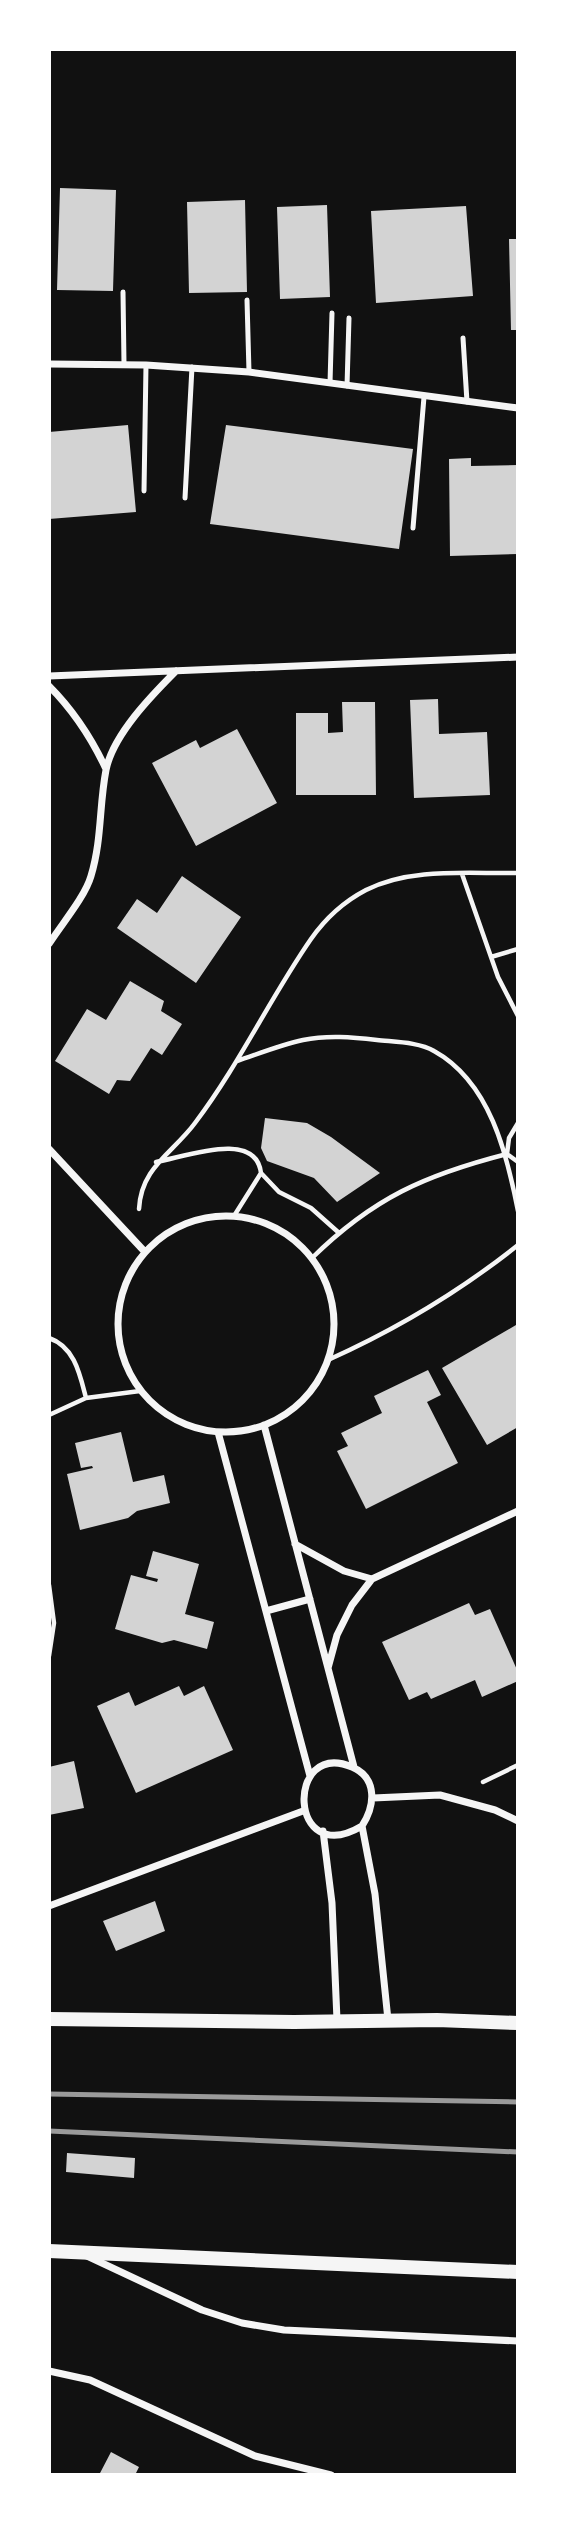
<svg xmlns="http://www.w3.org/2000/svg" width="567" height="2524" viewBox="0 0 567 2524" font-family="Quicksand,sans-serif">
	<rect width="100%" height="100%" fill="#111"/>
	<path fill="#d3d3d3" d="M60,188L116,190L113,291L57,290Z
		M245,200L247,292L189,293L187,202Z
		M327,205L330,297L280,299L277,207Z
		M466,206L473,296L376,303L371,211Z
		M509,239H518V330H511Z
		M128,425L136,512L49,519V432Z
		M226,425L413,449L399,549L210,524Z
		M471,458V466L518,465V554L450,556L449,459Z
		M438,699L439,734L487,732L490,795L414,798L410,700Z
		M342,702H375L376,795H296V713H328V733L343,732Z
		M237,729L277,803L196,846L152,763L196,740L200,748Z
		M182,876L241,917L196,983L117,928L137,899L157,913Z
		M130,981L164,1001L161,1011L182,1024L162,1055L151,1048L130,1081L117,1080L109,1094L55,1061L87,1009L106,1020Z
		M265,1118L307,1123L331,1137L380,1173L337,1202L314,1178L267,1161L261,1148Z
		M516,1325L518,1427L487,1445L442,1368Z
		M428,1370L441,1395L427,1402L458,1463L366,1509L337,1451L348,1446L341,1433L382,1413L374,1396Z
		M121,1432L133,1482L164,1475L170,1503L137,1511L128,1518L80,1530L67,1474L93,1468L92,1466L81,1468L75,1443Z
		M153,1551L199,1564L185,1614L214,1622L207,1649L174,1640L162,1643L115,1629L131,1575L157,1582L158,1579L146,1576Z
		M469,1603L475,1615L490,1609L518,1672V1681L482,1697L475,1680L431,1699L427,1692L409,1700L382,1642Z
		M179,1686L184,1696L204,1686L233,1750L136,1793L97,1706L129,1692L135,1706Z
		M74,1761L84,1808L49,1815V1767Z
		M155,1901L165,1931L116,1951L103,1921Z
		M67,2153L135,2158L134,2178L66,2172Z
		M111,2452L139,2467L135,2475H99Z"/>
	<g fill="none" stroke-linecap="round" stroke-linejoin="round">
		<path stroke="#f5f5f5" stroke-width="4.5" d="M462,874L498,977L518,1016
			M491,957L518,949
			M237,1061C258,1054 280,1045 303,1040C327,1035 352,1037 377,1040C394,1042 419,1042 434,1051C490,1082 507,1154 518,1211
			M518,1123L509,1138L507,1154L518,1162
			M156,1162C185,1157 256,1129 261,1173L234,1216
			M261,1173L279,1192L311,1208L338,1232
			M139,1209C141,1167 173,1153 195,1123C239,1065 270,998 311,939C325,919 345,901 366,890C411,867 469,874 518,873
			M312,1258C373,1198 425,1175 507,1154
			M49,1338C75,1347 80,1375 86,1398
			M328,1360C397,1329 459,1292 518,1245
			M49,1415L86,1398L140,1391
			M49,1585L54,1623L49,1656
			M483,1782L518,1765"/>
		<path stroke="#f5f5f5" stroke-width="5" d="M123,292L124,364
			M247,300L249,372
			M463,338L467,402
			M330,383L332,313
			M347,386L349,318
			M144,491L146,365
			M185,498L192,367
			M413,528L424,397"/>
		<path stroke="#f5f5f5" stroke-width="7" d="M49,364L146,365L249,372L518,408
			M49,676L518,657
			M49,686C74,711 91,737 106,769
			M49,944C61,925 85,897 91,876C102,840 99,806 106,770C113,735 151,696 176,671
			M49,1149L145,1252
			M118 1324a108 108 0 1 1 216 0a108 108 0 1 1-216 0Z
			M264,1425L354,1767
			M218,1432L310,1776
			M295,1544L344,1571L372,1579
			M266,1611L310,1599
			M328,1668L337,1635L352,1605L372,1579L518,1511
			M373,1798L440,1795L495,1810L518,1821
			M362,1826C288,1870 285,1739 352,1767C378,1778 375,1806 362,1826L375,1894L388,2020
			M323,1831L332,1903L337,2020
			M49,1906L303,1811
			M87,2256L202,2310L242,2323L284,2330L518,2341
			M49,2371L90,2380L255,2456L331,2475"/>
		<path stroke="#f5f5f5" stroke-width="14" d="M49,2019L294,2022L437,2020L518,2023
			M49,2251L518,2272"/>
		<path stroke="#9a9a9a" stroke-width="5" d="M49,2094L518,2102
			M49,2131L518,2152"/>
	</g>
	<rect width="567" height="2524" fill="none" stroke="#ffffff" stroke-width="102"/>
</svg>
